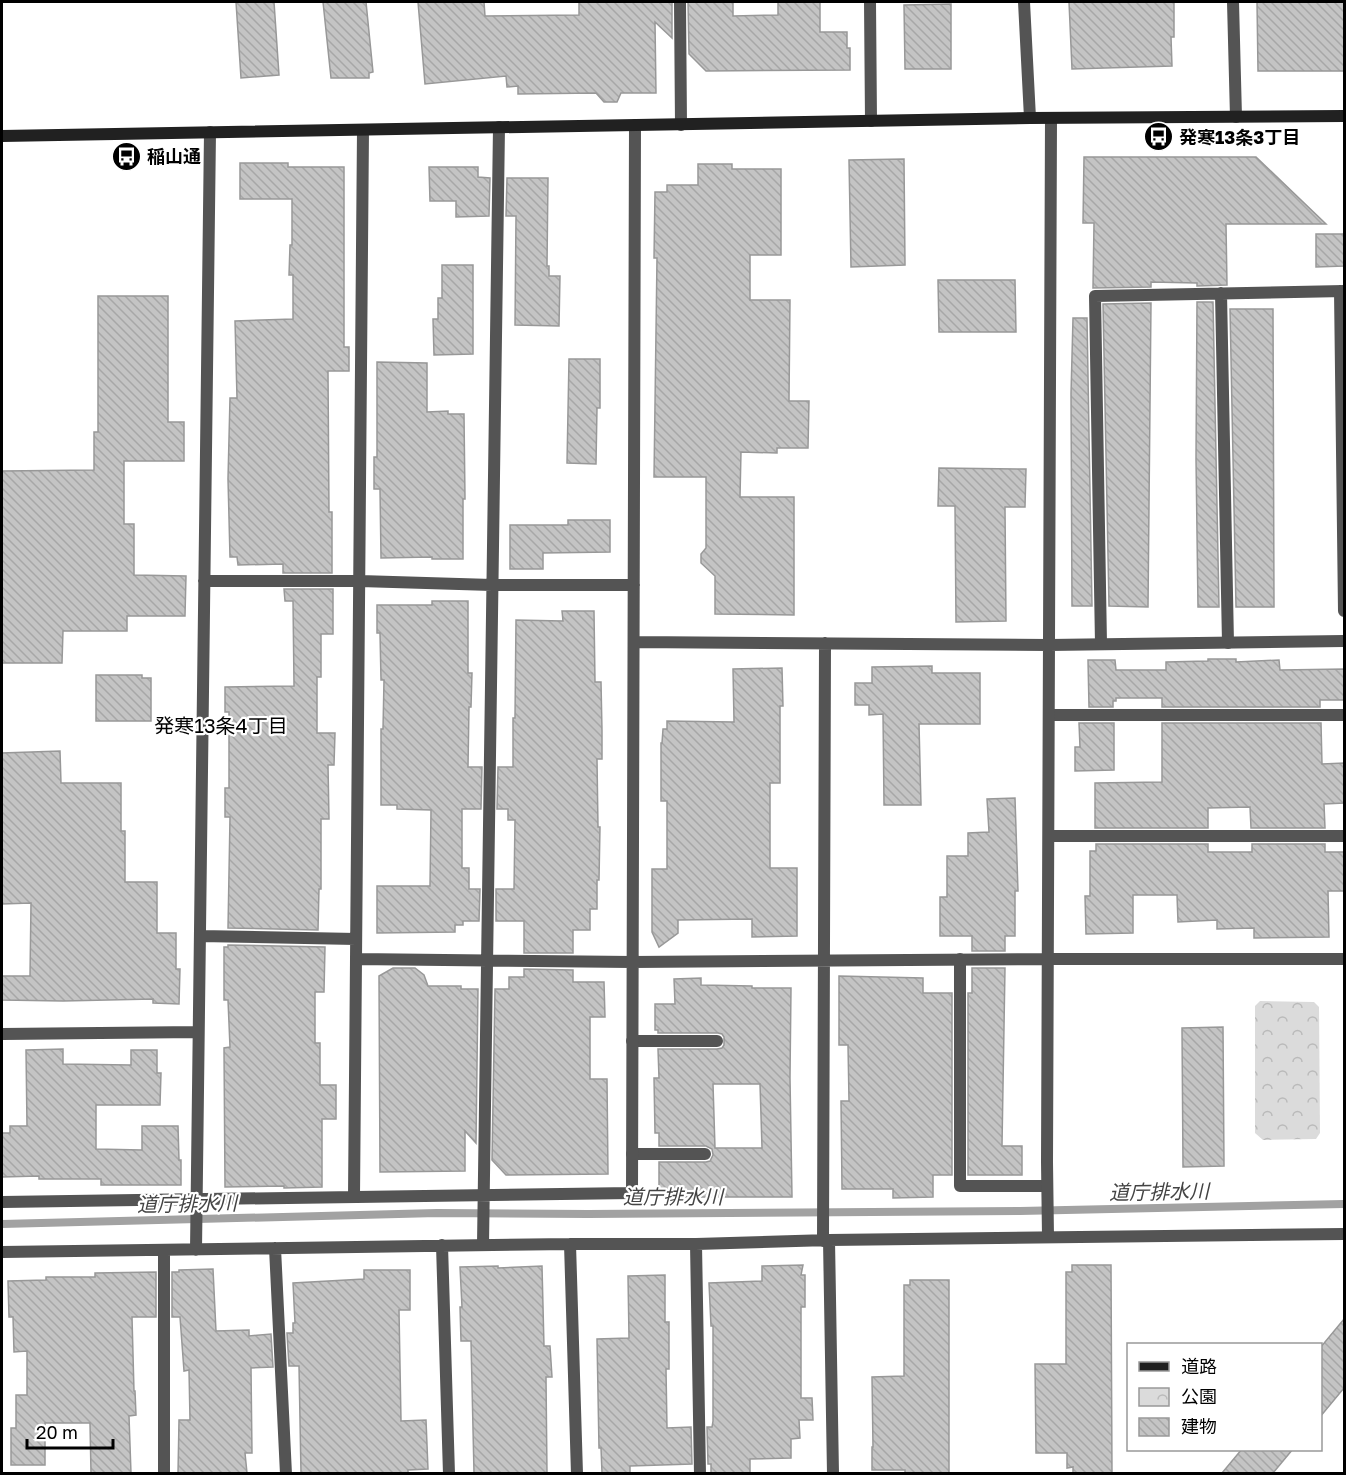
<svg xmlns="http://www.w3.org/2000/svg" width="1346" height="1475" viewBox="0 0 1346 1475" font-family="'Golos Text','Noto Sans JP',sans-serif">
	<defs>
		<pattern id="park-crowns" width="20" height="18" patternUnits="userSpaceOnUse" patternTransform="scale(1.5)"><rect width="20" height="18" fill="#dbdbdb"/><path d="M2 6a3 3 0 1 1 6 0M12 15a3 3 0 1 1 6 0" fill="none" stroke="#bababa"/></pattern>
		<pattern id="building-back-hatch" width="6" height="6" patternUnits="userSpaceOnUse" patternTransform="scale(1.5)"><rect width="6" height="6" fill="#c4c4c4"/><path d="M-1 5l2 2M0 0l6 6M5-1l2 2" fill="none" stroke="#a7a7a7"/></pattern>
	</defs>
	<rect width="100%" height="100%" fill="#fff"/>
	<path fill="url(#park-crowns)" d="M1260,1001L1314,1002L1319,1007L1320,1133L1316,1139L1263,1140L1255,1133V1006Z"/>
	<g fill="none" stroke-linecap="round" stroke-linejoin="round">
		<path stroke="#a2a2a2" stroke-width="8" d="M2,1224L437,1213L588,1214L1020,1211L1344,1204"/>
	</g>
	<path fill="url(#building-back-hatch)" stroke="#989898" stroke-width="1.5" fill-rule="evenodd" d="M236,2H274L279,75L241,78Z
		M323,2H366L373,72L369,73V78H331Z
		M418,2H484L485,16L579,15V2H672V38L655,22L656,93H621L617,102H604L596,93L518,94V86L507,87L506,76L425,84Z
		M688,2H733V16L778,15V2H820V32H847V48H850V70L706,71L689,54Z
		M1069,2H1174V37H1171L1172,66L1072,69Z
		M1257,2H1344V71H1258Z
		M951,4V69H905L904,5Z
		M1084,157H1256L1326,224H1226L1227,285L1197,286V283L1151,282V287L1093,288L1094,223H1083Z
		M904,159L905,265L851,267L849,160Z
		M240,163H288V167H344V347H349V371H328L329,512H332V573H283V564L238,565L237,557H230L228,479L230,398H237L235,321L293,319V275H289L290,245H292V199H240Z
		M698,164H732V169H781V255H750V300H790L789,401H809L808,448H777V453L741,452L740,497H794V615L715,614V576L701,563V554L706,548V477H654L657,258H654L655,192H667V185H698Z
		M429,167H478V177L490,178L489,216L456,217V201H430Z
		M507,178H548L547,266H549V276H560L559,326L515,325L516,216H506Z
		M1316,234H1344V266L1316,267Z
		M442,265H473V354L434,355L433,319H438V298H442Z
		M938,280H1015L1016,332H939Z
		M98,296H168V422H184V461H124V524H134V575L186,576L185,616H127V631H63L62,663H2V471L94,470V432H98Z
		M1197,302H1213L1219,607H1198L1196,459Z
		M1151,303L1148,607L1109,606L1103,304Z
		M1230,309H1273L1274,607H1236Z
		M1073,318H1087L1092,606H1072L1071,394Z
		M569,359H600V408H597L596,464L567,463Z
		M377,362L427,363V412L448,411V414H464L465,499H463V559H432V557L381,558L380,489H374V457H377Z
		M939,468L1026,469L1025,507H1005L1006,621L956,622L955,506H938Z
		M568,520H610V552L543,553V569H510V525H568Z
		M284,589H333V634H321V677H317V733H335L334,765H328L329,819H321V889H319L318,930L228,928L230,817H225V788H229V712H225V687L294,686L293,601H285Z
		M432,601H468V673H472L471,707H469L468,767H482L481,809H462V868H469V889H480L479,921H463V925H455V932L377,933V886H430L431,810L397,809V805H381V729H383L384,680H381L380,633H377V605H432Z
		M562,611H594L595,682H601L602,730V759H597L598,827H600L599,880H597V909H590V930H573V953H524V921H496V889H514L515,820H508V809H497L498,767H513V718H515L516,620L563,621Z
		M1208,659H1236V662L1279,660L1280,670L1344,669V700H1320V707H1162V698H1116V701H1113V707H1089L1088,660H1115L1116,670H1166V662L1208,661Z
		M932,666V673H980V724H919L921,805H884L883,714L869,715V705H855V683H872V667Z
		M782,668L783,706H780V783H770V868H797V936L752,937V919L678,920V933L659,947L652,932V869H667V801H661V743H662L663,729H667V721L734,722L733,669Z
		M96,675H142V678H151V721H96Z
		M1079,723H1114V770L1075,771V747H1080Z
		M1162,723H1321L1322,764L1344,763V803L1324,804L1325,828H1251L1250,807L1208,808V828H1095V783L1162,782Z
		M60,751L61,783H121V831H125V882H157V933H176V969H180L179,1004L153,1003V999L63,1001L2,1000V976H30L31,903L2,904V753Z
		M1015,798L1018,891H1015V936H1005V951H972V936H940V897H947V856H968V833L989,832L987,799Z
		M1096,844H1208V852H1252V844H1325V852H1344V891H1328L1329,937L1254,938V928L1217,929V920L1178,922L1177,895H1133V933L1086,934L1085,896H1090V851H1096Z
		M228,945L325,947L324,992H315V1043H320V1085H336V1119H322V1187L284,1188V1186L225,1187L224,1048L230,1047L228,1000H224V947H228Z
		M393,968H415L424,975L428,986H461V989H478L476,1143L465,1131V1171L380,1172L379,976Z
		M972,968H1005L1002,1146H1022V1175H968V993H972Z
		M524,969L573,970V982H604L605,1017H590V1079H607L608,1174L506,1175L492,1160L495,989H509V977H524Z
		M839,976L923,978V993H952V1175H933V1197L893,1198V1189H842L841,1101H849L848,1045H839Z
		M701,978V985L752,986V988H791L790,1078L792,1197H659V1162H706L710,1161L713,1155L712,1149L706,1146H659V1133H655L654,1078H659L658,1049H717L722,1048L724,1045V1037L722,1034L718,1033H658V1030H655V1004H675L674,979ZM713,1084H760L762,1148H715Z
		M1223,1027L1224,1166L1183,1167L1182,1028Z
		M63,1049V1064L131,1065V1050H157V1073H161L160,1105H96V1149L142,1150V1126H178L179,1160H181V1185H101V1179H39V1176L2,1177V1133H10V1126H27L26,1050Z
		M803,1265L801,1275H805V1307H801V1398H812L813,1420H799L800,1438L791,1439V1458L750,1459V1473H711V1464H708L707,1427H712L713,1421V1326H711L709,1283L762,1281V1266Z
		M1072,1265H1111L1112,1473H1073V1467L1067,1468V1453H1036L1035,1364H1066V1272H1072Z
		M498,1266V1268L542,1266L544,1346H550L552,1377H546L547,1473H474L471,1341H461L460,1307H462L460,1267Z
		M213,1269L216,1331L249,1330V1336L271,1334L273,1367L251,1368L252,1453H245L247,1473H178L179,1420H190L189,1370L184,1371L180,1317H172V1272H179V1270Z
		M364,1270H410V1310H399L401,1421L426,1420L428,1469L408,1470V1473H301L299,1366H289L287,1333H293V1323H295L293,1283L364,1279Z
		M156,1272V1317H132L134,1391H135L136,1415L129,1416L131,1473H91L90,1423H45V1465H11V1428H16V1395H27V1351L14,1352L13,1317H9L8,1281L46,1280V1277H95V1273Z
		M665,1275V1322H669V1369H666L667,1428L691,1427L692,1464L630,1466V1473H602L601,1448H599L597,1339L629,1338L628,1276Z
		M910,1280H949V1473H905V1470H872V1447H873L872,1377L904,1376V1285H910Z
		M1344,1319V1388L1320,1417V1348Z
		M1242,1449H1293L1273,1473H1222Z"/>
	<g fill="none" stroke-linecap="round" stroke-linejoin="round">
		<path stroke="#545454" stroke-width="12" d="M1340,291L1344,611
			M1221,293L1228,643
			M1101,644L1095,296L1344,291
			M1049,715H1344
			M960,959V1186H1047
			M632,1041H717
			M632,1154H705"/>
		<path stroke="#545454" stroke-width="12" d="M680,2L681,125
			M870,2L871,121
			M1024,2L1030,118
			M1233,2L1236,117
			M204,581H360L492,585H634
			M634,642L1049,645L1344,641
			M1049,836H1344
			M200,936L356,939
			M356,959L632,962L1048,959H1344
			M2,1034L198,1032
			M354,1197L363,130
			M2,1202L632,1193L635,125
			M1048,1237L1047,1162L1051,118
			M829,1240L833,1474
			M823,1241L825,643
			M570,1244L577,1474
			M696,1244L700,1474
			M442,1245L449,1474
			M483,1245L499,127
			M275,1248L286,1474
			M164,1250V1474
			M196,1250L210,132
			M2,1252L570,1244H696L829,1240L1344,1234"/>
		<path stroke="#212121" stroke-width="12" d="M2,136L1030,118L1344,116"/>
	</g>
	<defs>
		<symbol id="bus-disc" viewBox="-11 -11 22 22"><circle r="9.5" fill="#000" stroke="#fff"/><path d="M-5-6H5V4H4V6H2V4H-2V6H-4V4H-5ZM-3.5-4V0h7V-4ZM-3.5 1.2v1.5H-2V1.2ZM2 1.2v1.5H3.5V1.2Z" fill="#fff"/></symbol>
	</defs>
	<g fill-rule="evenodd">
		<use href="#bus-disc" x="1142" y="120" width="33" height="33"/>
		<use href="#bus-disc" x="110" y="140" width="33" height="33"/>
	</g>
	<g text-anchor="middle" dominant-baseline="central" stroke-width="4.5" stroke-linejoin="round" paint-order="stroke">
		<g font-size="18" font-weight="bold" fill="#000" stroke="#fff" text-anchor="start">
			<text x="1179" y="137">発寒13条3丁目</text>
			<text x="147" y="156">稲山通</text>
		</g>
		<g font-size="20" fill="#000" stroke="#fff">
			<text x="221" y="725">発寒13条4丁目</text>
		</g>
		<g font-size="20" font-style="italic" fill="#434343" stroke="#fff">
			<text transform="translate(1159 1191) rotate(-1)">道庁排水川</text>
			<text x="673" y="1196">道庁排水川</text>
			<text transform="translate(187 1203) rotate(-1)">道庁排水川</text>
		</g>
	</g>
	<rect width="1346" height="1475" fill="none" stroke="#000000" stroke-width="6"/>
	<rect x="1127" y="1343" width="195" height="108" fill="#ffffff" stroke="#999999" stroke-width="1.5"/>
	<rect x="1139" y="1362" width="30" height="9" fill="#212121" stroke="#999999" stroke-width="1.5"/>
	<text x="1181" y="1373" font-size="18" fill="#000000">道路</text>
	<rect x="1139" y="1388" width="30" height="18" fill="url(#park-crowns)" stroke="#999999" stroke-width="1.5"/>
	<text x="1181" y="1403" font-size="18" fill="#000000">公園</text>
	<rect x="1139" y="1418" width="30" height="18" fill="url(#building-back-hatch)" stroke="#999999" stroke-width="1.5"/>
	<text x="1181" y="1433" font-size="18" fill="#000000">建物</text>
	<path d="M27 1439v9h86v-9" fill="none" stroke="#000000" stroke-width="3"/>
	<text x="36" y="1439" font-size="18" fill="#000000" stroke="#ffffff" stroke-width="4.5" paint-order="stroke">20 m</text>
</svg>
